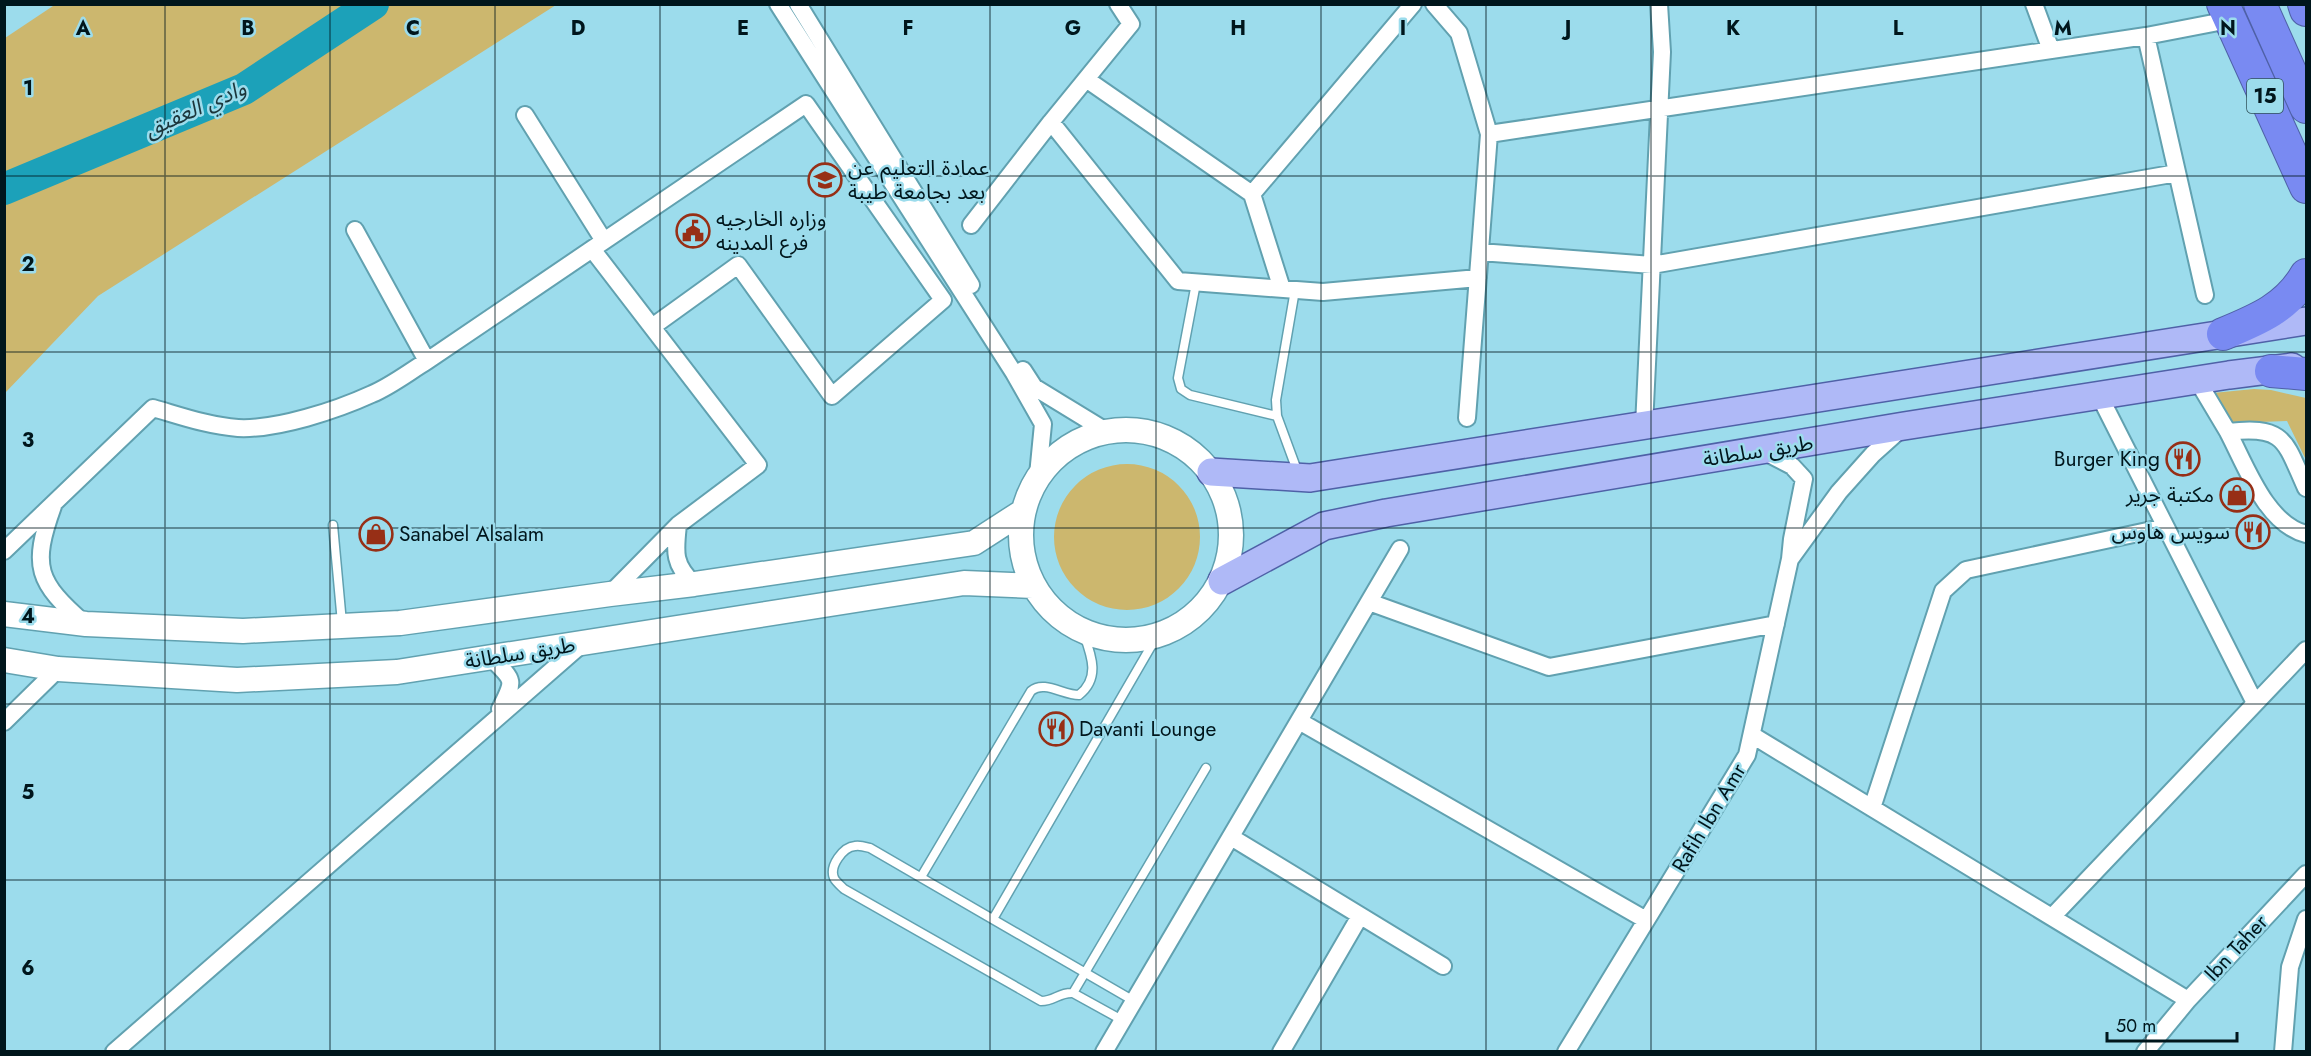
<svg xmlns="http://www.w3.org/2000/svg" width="2311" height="1056" viewBox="0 0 2311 1056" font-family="Jost,'Noto Sans Arabic',sans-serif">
	<rect width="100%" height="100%" fill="#9cdcec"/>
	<path fill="#ccb76e" d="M56,4H556V5L98,296L5,393V38Z
		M2254,389L2271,390L2306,398V460L2287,421L2232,423L2213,393Z
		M1054 537a73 73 0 1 1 146 0a73 73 0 1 1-146 0Z"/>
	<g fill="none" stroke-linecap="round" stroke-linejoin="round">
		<path stroke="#1ca1b9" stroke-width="32" d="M4,189L244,89L373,4"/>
		<defs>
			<path id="lane" d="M1196,283L1178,378L1181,389L1190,395L1277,416
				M1295,290L1276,400L1277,416L1298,473
				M333,525L342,623
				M921,877L1031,691C1044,680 1063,695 1079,695C1102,677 1090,652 1082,629
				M993,919L1157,636
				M1073,993L1206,768
				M1122,1020L1073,993C1059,992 1055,1001 1041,1001L844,889C841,886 836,882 834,878C829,866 843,847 855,846C860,845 866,847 870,848L1134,1001"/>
			<path id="street" d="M778,4L1014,373L1043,424L1038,475
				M798,4L971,285
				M1434,4L1459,33L1489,134L1467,418
				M2034,4L2051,50
				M2146,36L2205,295
				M1086,79L1252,194L1282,289
				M525,115L604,241
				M1051,122L1178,281L1323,292L1478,278
				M1489,134L2146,36L2229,20
				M1252,194L1413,4
				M971,225L1051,122L1131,24L1118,4
				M355,230L427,361
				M592,249L758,465L678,525L610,594
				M1480,252L1652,265L2177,173
				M1023,370L1034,387L1106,431
				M2197,380L2228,432C2286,425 2285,442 2306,488
				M2099,395L2255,703
				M1644,426L1662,52L1659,4
				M2228,432C2246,466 2266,524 2306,534
				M53,506C31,567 37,582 85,624
				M678,525C675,552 673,564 694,584
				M4,551L153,408C181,416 209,426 238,428C277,430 337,410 372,394C391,386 409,372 427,361L806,104L943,300L832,396L738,265L652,327
				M1791,558L1839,492L1873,454L1902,428
				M1369,602L1549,667L1776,624
				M491,658C515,681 515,680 500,709
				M1299,721L1646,920
				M4,722L58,669
				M1752,735L2188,1000
				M1872,808L1943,591L1966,570L2166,527
				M1231,837L1443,966
				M2052,917L2306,650
				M114,1052L582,644
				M1104,1052L1400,549
				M1281,1052L1360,916
				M1566,1052L1747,755L1790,559L1792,539L1804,479L1792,466L1763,451
				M2145,1052L2188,1000L2306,874
				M2283,1052L2290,967L2306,919"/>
			<path id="secondary" d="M1021 535a105 105 0 1 1 210 0a105 105 0 1 1-210 0Z
				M4,614L86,624L243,631L400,623L610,594L694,584L974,543L1022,512
				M4,660L58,669L237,680L397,672L964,583L1033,586"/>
			<path id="primary" d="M1211,472L1310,478L2306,321
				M1222,581L1324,526L1386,513L1904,426L2229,375L2292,367"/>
			<path id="highway" d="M2223,4L2306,187
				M2260,4L2306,107
				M2304,4L2306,10
				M2223,334C2257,320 2287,308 2306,275
				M2271,371L2306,374"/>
		</defs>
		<use href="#lane" stroke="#61a1b0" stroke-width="11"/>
		<use href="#street" stroke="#61a1b0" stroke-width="20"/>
		<use href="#secondary" stroke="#61a1b0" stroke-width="27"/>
		<use href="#primary" stroke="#4f61a7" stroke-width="30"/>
		<use href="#highway" stroke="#4f61a7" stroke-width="34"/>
		<use href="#lane" stroke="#fff" stroke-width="8"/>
		<use href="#street" stroke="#fff" stroke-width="16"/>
		<use href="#secondary" stroke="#fff" stroke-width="24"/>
		<use href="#primary" stroke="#afb9f7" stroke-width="27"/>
		<use href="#highway" stroke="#798af2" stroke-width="32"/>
	</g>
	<path fill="none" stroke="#00161c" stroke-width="1.5" stroke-opacity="0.55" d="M165,4V1052M330,4V1052M495,4V1052M660,4V1052M825,4V1052M990,4V1052M1156,4V1052M1321,4V1052M1486,4V1052M1651,4V1052M1816,4V1052M1981,4V1052M2146,4V1052M4,176H2306M4,352H2306M4,528H2306M4,704H2306M4,880H2306"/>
	<defs>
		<symbol id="university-ring" viewBox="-11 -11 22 22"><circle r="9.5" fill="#9cdcec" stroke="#972f16" stroke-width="1.5"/><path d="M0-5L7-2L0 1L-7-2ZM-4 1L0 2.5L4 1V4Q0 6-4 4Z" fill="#972f16"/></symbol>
		<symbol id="civic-ring" viewBox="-11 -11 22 22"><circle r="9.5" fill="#9cdcec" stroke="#972f16" stroke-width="1.5"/><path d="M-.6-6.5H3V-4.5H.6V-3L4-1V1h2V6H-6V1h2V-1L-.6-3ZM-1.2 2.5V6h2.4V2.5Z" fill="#972f16"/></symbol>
		<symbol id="restaurant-ring" viewBox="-11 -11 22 22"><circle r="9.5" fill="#9cdcec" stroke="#972f16" stroke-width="1.5"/><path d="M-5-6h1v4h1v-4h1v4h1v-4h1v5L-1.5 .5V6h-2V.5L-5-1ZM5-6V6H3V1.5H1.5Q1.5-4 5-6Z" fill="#972f16"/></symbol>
		<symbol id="shop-ring" viewBox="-11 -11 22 22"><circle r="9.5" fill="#9cdcec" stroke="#972f16" stroke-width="1.5"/><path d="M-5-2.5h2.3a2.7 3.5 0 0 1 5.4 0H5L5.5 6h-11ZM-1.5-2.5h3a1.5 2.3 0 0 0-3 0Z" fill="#972f16"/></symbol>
	</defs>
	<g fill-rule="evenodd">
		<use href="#university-ring" x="806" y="161" width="38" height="38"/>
		<use href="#civic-ring" x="674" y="212" width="38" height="38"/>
		<use href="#restaurant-ring" x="2164" y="440" width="38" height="38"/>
		<use href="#shop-ring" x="2218" y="476" width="38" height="38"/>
		<use href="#restaurant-ring" x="2234" y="513" width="38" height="38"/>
		<use href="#shop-ring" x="357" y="515" width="38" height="38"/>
		<use href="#restaurant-ring" x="1037" y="710" width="38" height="38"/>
	</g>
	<g text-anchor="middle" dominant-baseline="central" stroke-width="5" stroke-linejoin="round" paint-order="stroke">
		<rect fill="#9cdcec" stroke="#2f515a" stroke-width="1.5" x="2247" y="79" width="36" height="34" rx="4.5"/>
		<g font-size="20" font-weight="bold" fill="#00161c">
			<text x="2265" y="96">15</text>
		</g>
		<g font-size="21" fill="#00161c" stroke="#9cdcec" text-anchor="start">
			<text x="848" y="168">عمادة التعليم عن<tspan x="848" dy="24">بعد بجامعة طيبة</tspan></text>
			<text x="716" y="219">وزاره الخارجيه<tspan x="716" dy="24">فرع المدينه</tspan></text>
			<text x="2160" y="459" text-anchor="end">Burger King</text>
			<text x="2214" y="495" text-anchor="end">مكتبة جرير</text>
			<text x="2230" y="532" text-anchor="end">سويس هاوس</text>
			<text x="399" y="534">Sanabel Alsalam</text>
			<text x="1079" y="729">Davanti Lounge</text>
		</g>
		<g font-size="21" fill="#00161c" stroke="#9cdcec">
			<text transform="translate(1758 451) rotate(-9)">طريق سلطانة</text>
			<text transform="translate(520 653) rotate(-9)">طريق سلطانة</text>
			<text transform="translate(1709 818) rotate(-59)">Rafih Ibn Amr</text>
			<text transform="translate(2236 948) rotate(-47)">Ibn Taher</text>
		</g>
		<g font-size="22" font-style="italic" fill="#1b353b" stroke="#9cdcec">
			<text transform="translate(195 108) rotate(-24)">وادي العقيق</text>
		</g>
	</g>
	<g font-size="20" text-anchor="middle" font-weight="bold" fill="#00161c" stroke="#9cdcec" stroke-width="5" stroke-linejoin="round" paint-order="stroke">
		<text x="83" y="35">A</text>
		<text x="248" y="35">B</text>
		<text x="413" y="35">C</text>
		<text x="578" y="35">D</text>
		<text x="743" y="35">E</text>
		<text x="908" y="35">F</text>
		<text x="1073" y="35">G</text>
		<text x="1238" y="35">H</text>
		<text x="1403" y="35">I</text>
		<text x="1568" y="35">J</text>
		<text x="1733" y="35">K</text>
		<text x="1898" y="35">L</text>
		<text x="2063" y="35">M</text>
		<text x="2228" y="35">N</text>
		<text x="28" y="95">1</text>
		<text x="28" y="271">2</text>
		<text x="28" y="447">3</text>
		<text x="28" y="623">4</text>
		<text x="28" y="799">5</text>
		<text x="28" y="975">6</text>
	</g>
	<rect width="2311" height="1056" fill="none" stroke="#00161c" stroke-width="12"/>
	<path d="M2107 1032v9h130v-9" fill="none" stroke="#00161c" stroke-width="3"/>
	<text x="2116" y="1032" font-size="18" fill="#00161c" stroke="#9cdcec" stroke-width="4.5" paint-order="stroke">50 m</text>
</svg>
